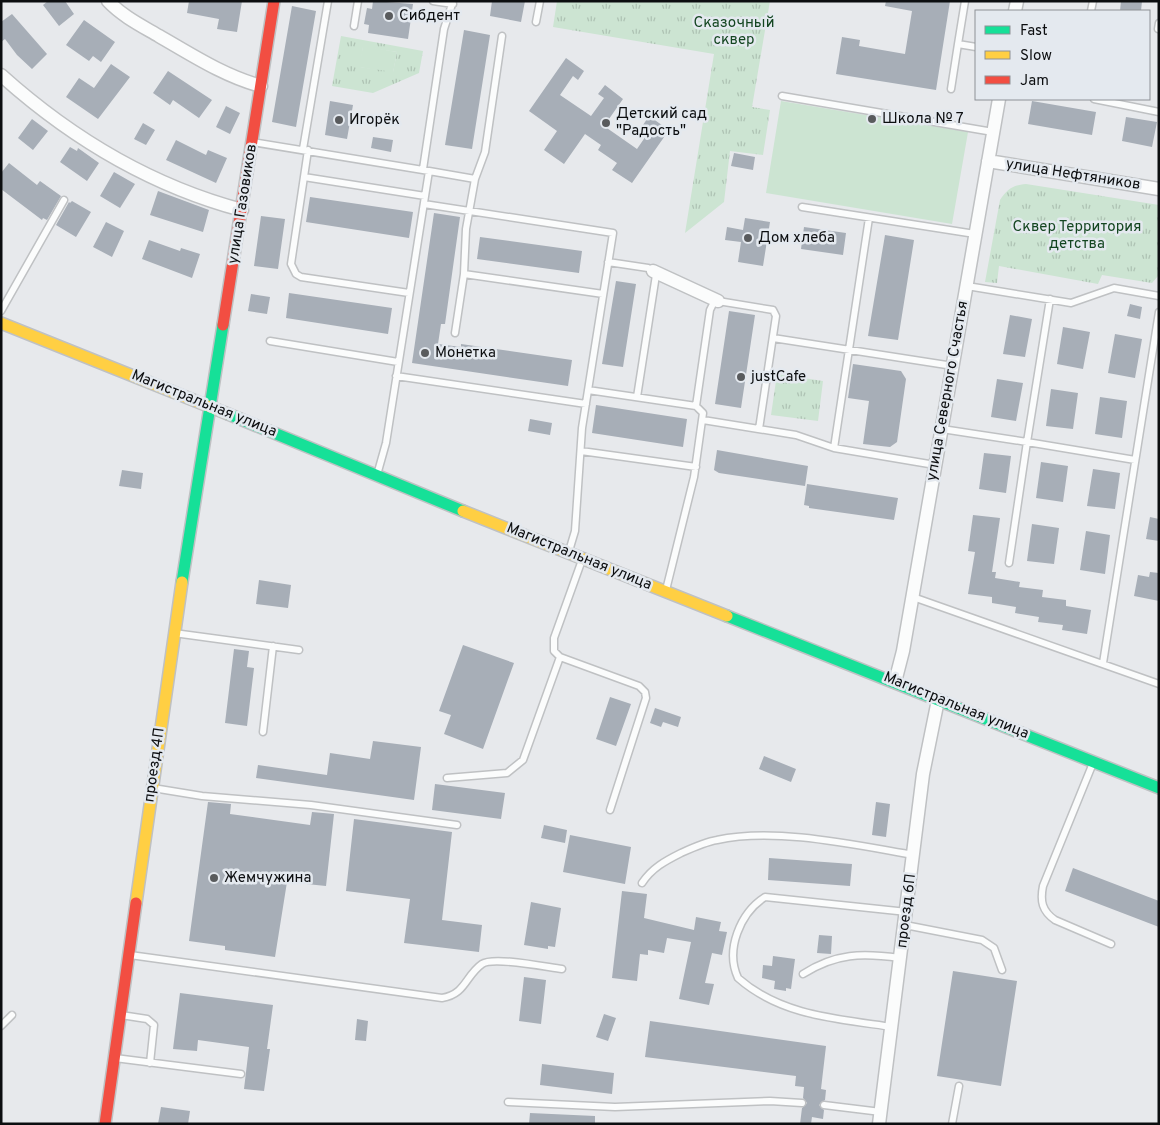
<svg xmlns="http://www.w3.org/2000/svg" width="1160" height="1125" viewBox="0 0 1160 1125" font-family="Overpass,sans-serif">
	<defs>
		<pattern id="park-tufts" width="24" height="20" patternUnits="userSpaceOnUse" patternTransform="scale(1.25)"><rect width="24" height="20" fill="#cce4d2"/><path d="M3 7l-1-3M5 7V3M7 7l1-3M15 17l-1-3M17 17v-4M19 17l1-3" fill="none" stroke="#aec2b3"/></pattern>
	</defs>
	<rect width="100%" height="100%" fill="#e7e9ec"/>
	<path fill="#cce4d2" d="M363,46L397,52L393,73L359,67Z
		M781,101L968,132L952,224L766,193Z"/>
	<path fill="url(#park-tufts)" fill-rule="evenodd" d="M557,1H770L752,107L770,110L763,155L730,151L724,202L685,233L714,54L553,27Z
		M341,36L423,51L419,73L373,93L332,86ZM363,47L397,52L393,72L360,67Z
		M1026,184L1159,205L1158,276L1152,283L1102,275L1098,284L999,266L997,283L985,282L1000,200C1007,189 1013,185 1026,184Z
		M777,374L823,381L818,421L771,415Z"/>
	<path fill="#a7aeb7" d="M48,1H65L74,14L59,26L43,5Z
		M189,1H242L237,32L217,29L219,19L187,13Z
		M373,1L413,4L408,39L368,33L369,25L364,24L367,8L372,9Z
		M492,1H525L521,22L490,16Z
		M886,1H950L936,90L836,74L842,37L860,40L859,46L905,54L912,11L885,6Z
		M1121,1H1142L1141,11H1120Z
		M292,6L316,11L296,127L272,122Z
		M12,14L47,54L32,69L17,55L5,39L1,42V22Z
		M84,20L115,42L101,62L93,56L89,61L66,45Z
		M464,30L490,35L472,149L445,145Z
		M566,58L584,71L578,80L573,76L560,95L591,116L604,98L598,94L605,85L623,99L604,126L637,149L650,130L643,125L649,116L669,130L632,183L612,170L617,163L598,150L601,145L585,134L564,164L544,150L557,131L529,111Z
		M111,64L130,77L98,119L66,97L79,78L94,88Z
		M168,71L212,100L199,118L173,100L170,105L153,93Z
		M330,101L353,105L347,139L325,135Z
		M1032,101L1096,112L1092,135L1028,124Z
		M226,106L240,113L230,134L216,127Z
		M1126,117L1157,122L1152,147L1122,141Z
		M32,119L48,131L33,150L18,138Z
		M143,123L155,130L146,145L134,139Z
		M373,137L393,140L391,152L371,148Z
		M176,140L206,155L208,150L227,158L216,183L166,160Z
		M70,147L77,151L78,148L99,163L87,181L60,162Z
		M734,153L755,157L753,170L731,166Z
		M9,163L37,185L40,181L61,196L47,220L43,218L42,220L1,189V173Z
		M114,172L135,184L120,208L100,196Z
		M158,191L209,210L203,232L150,215Z
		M310,197L413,212L409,238L306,222Z
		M72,201L91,212L76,237L56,225L69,202L70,203Z
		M434,213L460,217L445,324H441L438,344L461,347V344L572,360L568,386L412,363Z
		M261,216L285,219L278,269L254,266Z
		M745,218L770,222L763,266L738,262L741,242L725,240L727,227L743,230Z
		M106,222L124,231L112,257L93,247Z
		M804,227L846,233L843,255L801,249Z
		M885,235L914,240L898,340L868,336Z
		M480,237L582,251L579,273L477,259Z
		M149,240L180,251L181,248L200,254L192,278L142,259Z
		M616,281L636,284L623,367L602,364Z
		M289,293L392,308L388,334L286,318Z
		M251,294L270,297L267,314L248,311Z
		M1130,304L1142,307L1140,319L1127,316Z
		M729,311L755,315L741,408L715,404Z
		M1010,315L1032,319L1025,357L1003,354Z
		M1063,327L1090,332L1083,369L1057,364Z
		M1115,334L1142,339L1135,378L1108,373Z
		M853,364L901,371L906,379L897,442L890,447L863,444L869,401L848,398Z
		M997,379L1023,383L1016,421L991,417Z
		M1051,389L1078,393L1073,429L1046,426Z
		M1100,397L1127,401L1122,438L1095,434Z
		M596,405L687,419L683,447L592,433Z
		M530,419L552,423L550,435L528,431Z
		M717,450L808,466L805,486L719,473L714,470Z
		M984,453L1011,456L1006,493L979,489Z
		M1041,462L1068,466L1063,502L1036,498Z
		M1093,469L1120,473L1115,509L1087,506Z
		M122,470L143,473L141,489L119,486Z
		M807,484L898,498L894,520L809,508V506L804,505Z
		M973,515L1000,518L992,572H996L995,578L1020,582L1019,587L1043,590L1042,597L1066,600V606L1091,610L1087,634L1062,630L1063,625L1038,622L1039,617L1015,613L1016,607L992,603V597L968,594L975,552L968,551Z
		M1150,517L1159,519V541L1146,539Z
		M1032,524L1059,528L1054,564L1027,561Z
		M1086,531L1110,535L1105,574L1080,570Z
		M1150,572L1159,573V601L1134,596L1138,575L1149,577Z
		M259,580L291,585L288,608L256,604Z
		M463,645L514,663L483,749L444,734L451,715L439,711Z
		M234,649L249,651L247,667L254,668L247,726L225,723Z
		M610,697L631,704L616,746L596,739Z
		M655,708L681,717L678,727L663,722L661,727L650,723Z
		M373,741L421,747L414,800L256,778L258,765L327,775L330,753L370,759Z
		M764,756L796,769L791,782L759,769Z
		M435,784L505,793L501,819L432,810Z
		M208,802L231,804L230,814L310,825L312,812L334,814L326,886L287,882L275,957L225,950V946L189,941Z
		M876,802L890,804L886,837L872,835Z
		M354,819L452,832L442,920L482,925L479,952L404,943L410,899L346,891Z
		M544,825L567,830L565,843L541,838Z
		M570,835L631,847L625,884L563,872Z
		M769,858L852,864L850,886L768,880Z
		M1073,868L1159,901V927L1065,891Z
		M622,891L647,894L644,918L694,930L696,917L721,922L719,931L727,932L722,955L712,953L705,983L714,984L709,1005L679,999L691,942L667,938L664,953L648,950V955L640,954L637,981L612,978Z
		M531,902L561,908L555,947L548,946V949L524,945Z
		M819,935L832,936L831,954L817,953Z
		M773,956L795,959L791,989L786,988V991L774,989L775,981L762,978L763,965L772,966Z
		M953,971L1017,981L1001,1086L937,1076Z
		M524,977L546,980L541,1024L519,1021Z
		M180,993L273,1005L267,1049H270L264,1091L244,1089L249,1047L198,1040L197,1051L173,1049Z
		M604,1014L616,1018L608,1041L596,1037Z
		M357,1019L368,1021L366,1041L355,1040Z
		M650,1021L826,1046L821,1089L826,1090L825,1100L819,1105L824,1110L823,1119L812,1117L811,1124H800L802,1108L807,1103L803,1098L804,1087L795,1086L796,1076L645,1057Z
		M542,1064L614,1073L612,1094L540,1085Z
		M161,1107L190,1111L188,1124H158Z
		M530,1113L595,1116V1124H529Z"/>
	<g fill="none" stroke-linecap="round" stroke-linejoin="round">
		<defs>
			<path id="lane" d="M433,1L453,4
				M1091,11L1093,1
				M536,22L540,1
				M354,26L358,1
				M1158,29L1159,23
				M958,44L965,1
				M951,89L958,44L976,47
				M782,96L993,132
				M1094,99L1159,112
				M252,142L429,171L386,443L377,475
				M303,149L328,1
				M308,150L291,264L296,274L301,277L409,293
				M423,169L444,29L453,1
				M429,171L475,179
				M304,177L425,196
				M424,204L613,233L582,428L575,531L569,551
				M802,207L975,234
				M608,262L648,268L656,275L637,397
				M464,274L603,294
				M967,286L1071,303L1114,288L1159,296
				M1,311L64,200
				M455,333L464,274L466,229L475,179L485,152L502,36
				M773,338L953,366
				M270,341L398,362
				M396,376L586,404
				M588,390L696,406L703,413L694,477L666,590
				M696,406L710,310L714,302L718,301L773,310L776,316L759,429
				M703,420L796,435L834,448L935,465
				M942,429L1027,442L1050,299
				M834,448L869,218
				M581,451L696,467
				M582,560L554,638V651L560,657L639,686L645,692L646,698L610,810
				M1009,563L1027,442L1135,460
				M913,597L1159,684
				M174,633L299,650
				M1103,663L1159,312
				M263,732L273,646
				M1093,763L1043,886C1040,901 1042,911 1055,920L1111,944
				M447,778L507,773L523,760L560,657
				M153,788L202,796L311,805L457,825
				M642,883C652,868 665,861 681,853C692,848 705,842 717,840C775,827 855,845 914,855
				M905,925L982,940L994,948L1002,970
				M130,955L442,998C466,994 465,976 482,964C493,956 546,967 562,969
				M803,974C836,953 862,953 900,958
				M121,1015L147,1019L154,1025L150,1063
				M1,1026L12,1015
				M893,1027C838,1019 781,1016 738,978C725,950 740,913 765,897L907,912
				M115,1058L241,1074
				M508,1102L615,1107L770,1101L802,1103
				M824,1105L881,1112
				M952,1124L959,1086"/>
			<path id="street" d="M108,1C122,16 142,26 159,36C192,55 224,76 261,86
				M1015,11L1017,1
				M1,75C70,137 152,186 242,210
				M988,161L1159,189
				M653,271L718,301
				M895,682L903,651L999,99
				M879,1124L923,774L938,700"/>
			<path id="fast" d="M228,414L463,511
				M182,582L223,325
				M727,616L1159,788"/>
			<path id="slow" d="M1,323L228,414
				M463,511L727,616
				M136,903L182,582"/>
			<path id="jam" d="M223,325L274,1
				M105,1124L136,903"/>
		</defs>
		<use href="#lane" stroke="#bfc1c3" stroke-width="9"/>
		<use href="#street" stroke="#bfc1c3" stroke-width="15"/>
		<use href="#fast" stroke="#bfc1c3" stroke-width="14"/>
		<use href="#slow" stroke="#bfc1c3" stroke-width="14"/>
		<use href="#jam" stroke="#bfc1c3" stroke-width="14"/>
		<use href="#lane" stroke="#fbfcfc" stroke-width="6"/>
		<use href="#street" stroke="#fbfcfc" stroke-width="12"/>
		<use href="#fast" stroke="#16e098" stroke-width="11"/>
		<use href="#slow" stroke="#ffcf43" stroke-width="11"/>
		<use href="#jam" stroke="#f24e42" stroke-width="11"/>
	</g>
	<g fill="#595b5d" stroke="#e4e9ef" stroke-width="2">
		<circle cx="389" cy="16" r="5"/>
		<circle cx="872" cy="119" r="5"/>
		<circle cx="339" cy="120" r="5"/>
		<circle cx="606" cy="123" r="5"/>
		<circle cx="748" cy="238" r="5"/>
		<circle cx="425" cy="353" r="5"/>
		<circle cx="741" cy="377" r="5"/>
		<circle cx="214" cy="878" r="5"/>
	</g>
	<g text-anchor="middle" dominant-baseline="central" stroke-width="5" stroke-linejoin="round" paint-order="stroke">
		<g font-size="15" fill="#0c0e10" stroke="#e4e9ef" text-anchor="start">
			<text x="399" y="16">Сибдент</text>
			<text x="616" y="114">Детский сад<tspan x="616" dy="17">"Радость"</tspan></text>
			<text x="882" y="119">Школа № 7</text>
			<text x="349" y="120">Игорёк</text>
			<text x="758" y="238">Дом хлеба</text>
			<text x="435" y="353">Монетка</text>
			<text x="751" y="377">justCafe</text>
			<text x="224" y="878">Жемчужина</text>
		</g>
		<g font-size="15" fill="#144621" stroke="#e4e9ef">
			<text x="734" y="23">Сказочный<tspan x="734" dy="17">сквер</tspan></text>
			<text x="1077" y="227">Сквер Территория<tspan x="1077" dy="17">детства</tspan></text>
		</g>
		<g font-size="15" fill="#0c0e10" stroke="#e4e9ef">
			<text transform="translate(1073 175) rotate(9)">улица Нефтяников</text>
			<text transform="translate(243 204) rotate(-81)">улица Газовиков</text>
			<text transform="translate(948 391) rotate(-80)">улица Северного Счастья</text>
			<text transform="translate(204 404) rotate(22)">Магистральная улица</text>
			<text transform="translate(579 557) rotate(22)">Магистральная улица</text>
			<text transform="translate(956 706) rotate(22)">Магистральная улица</text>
			<text transform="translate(155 765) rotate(-82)">проезд 4П</text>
			<text transform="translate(907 911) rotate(-83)">проезд 6П</text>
		</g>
	</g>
	<rect width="1160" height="1125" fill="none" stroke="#0c0e10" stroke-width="5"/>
	<rect x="975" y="10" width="175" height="90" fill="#e4e9ef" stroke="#8e9196"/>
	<rect x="985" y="26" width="25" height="8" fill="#16e098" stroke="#8e9196"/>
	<text x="1020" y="35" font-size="15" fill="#0c0e10">Fast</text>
	<rect x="985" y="51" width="25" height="8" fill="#ffcf43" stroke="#8e9196"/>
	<text x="1020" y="60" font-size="15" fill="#0c0e10">Slow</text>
	<rect x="985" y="76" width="25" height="8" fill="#f24e42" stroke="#8e9196"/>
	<text x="1020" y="85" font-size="15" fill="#0c0e10">Jam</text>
</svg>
